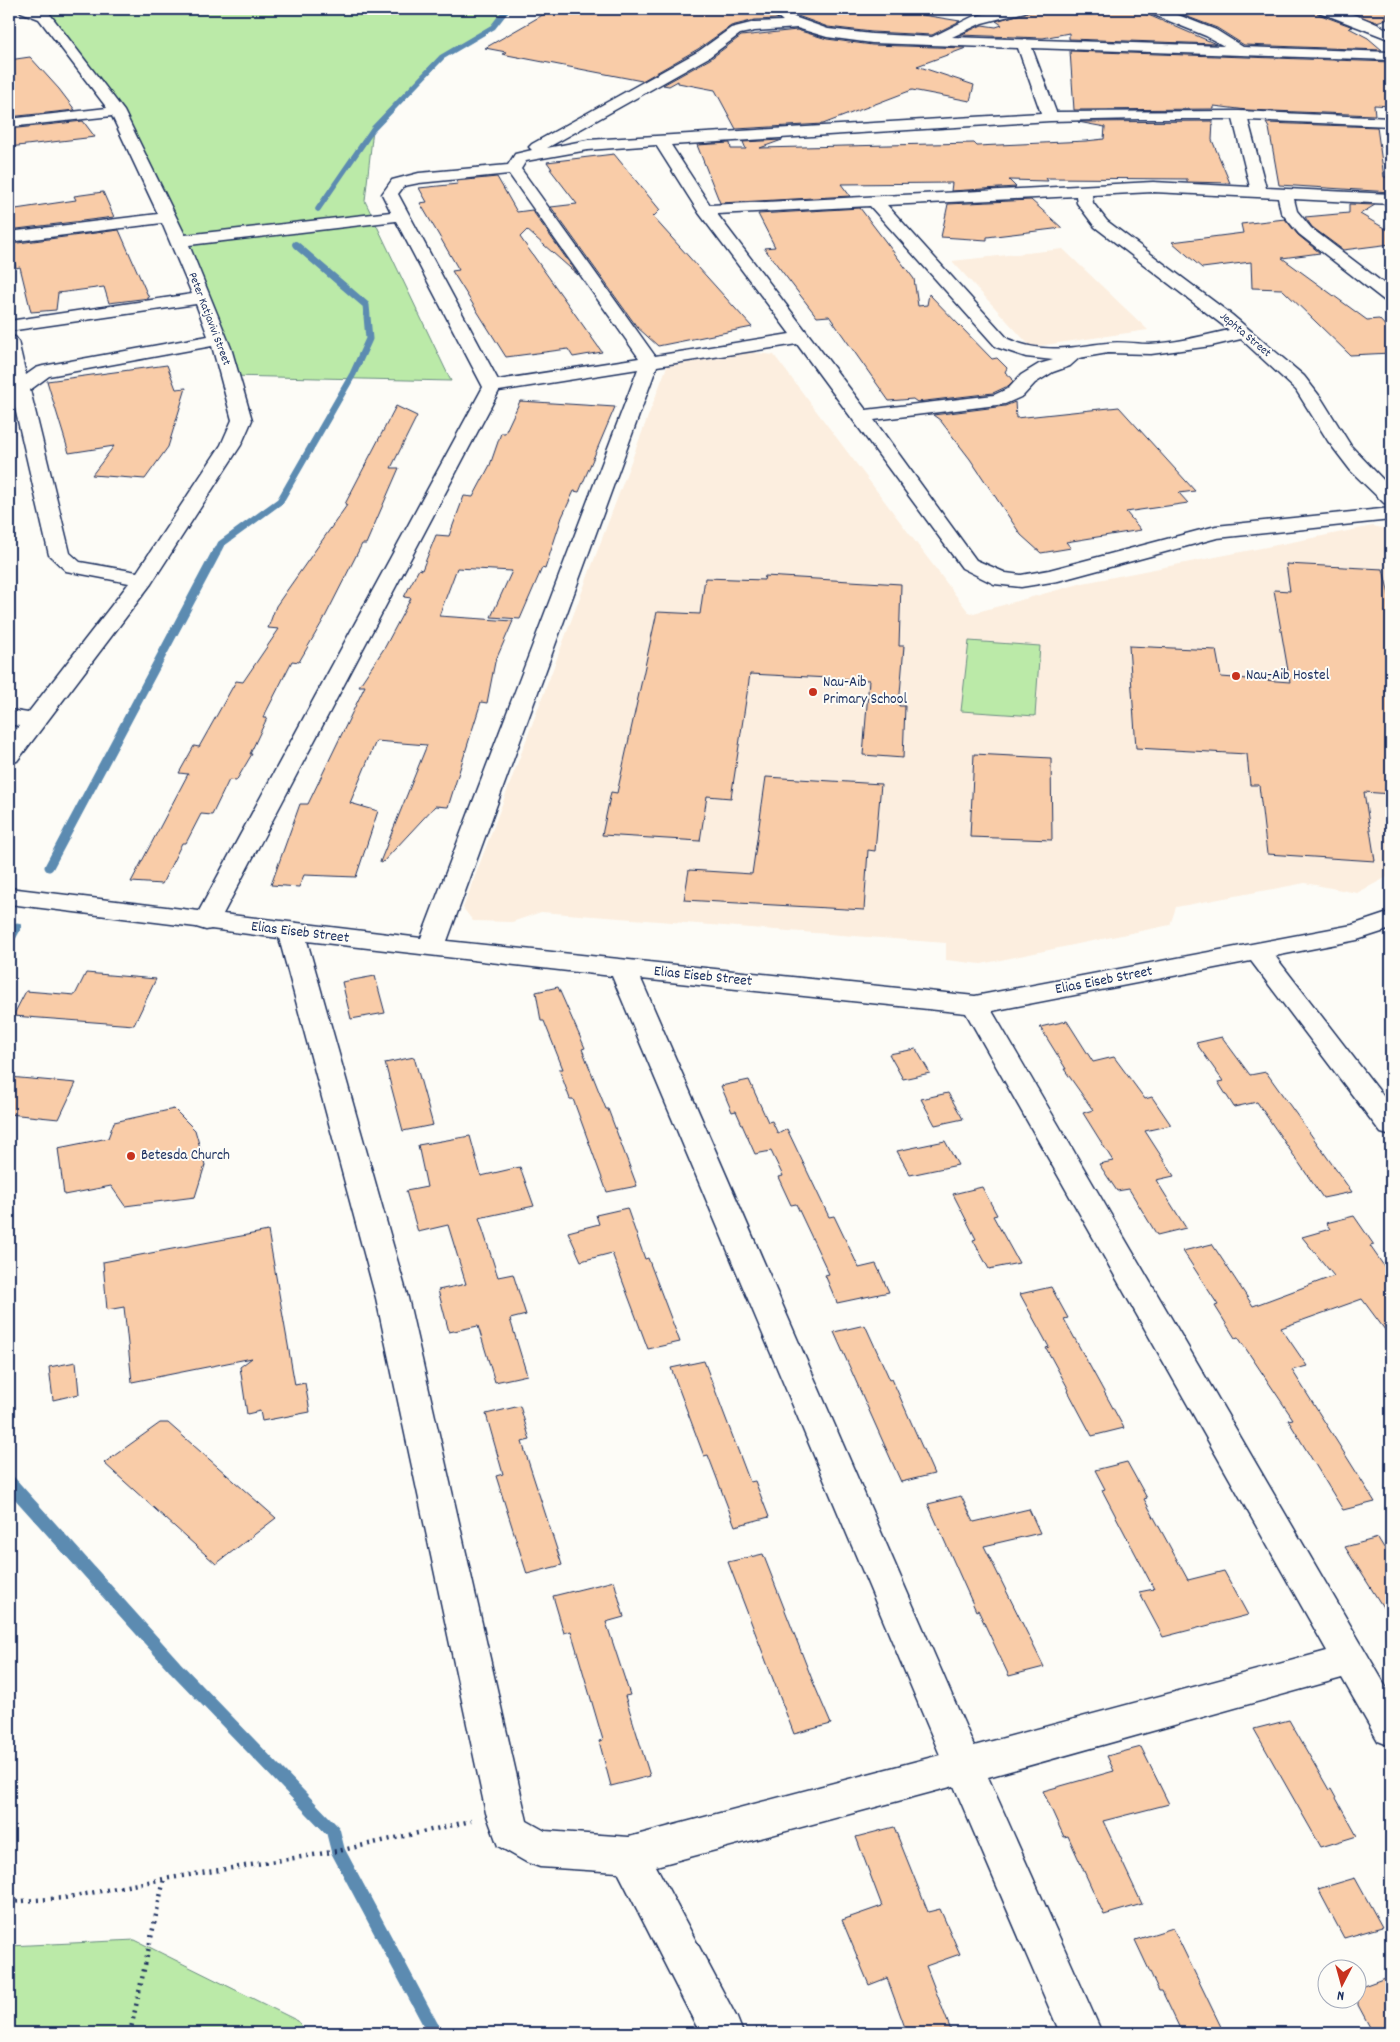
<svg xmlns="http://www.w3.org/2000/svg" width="1400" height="2042" viewBox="0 0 1400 2042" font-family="Dekko,sans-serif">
	<rect width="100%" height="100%" fill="#fdfcf7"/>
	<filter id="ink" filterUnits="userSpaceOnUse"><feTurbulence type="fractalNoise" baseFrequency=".02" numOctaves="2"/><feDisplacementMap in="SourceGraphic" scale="10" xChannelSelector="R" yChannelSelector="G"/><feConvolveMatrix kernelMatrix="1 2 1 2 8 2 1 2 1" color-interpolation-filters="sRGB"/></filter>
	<g filter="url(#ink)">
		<path fill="#fceedf" d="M1063,249L1148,330L1031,347L952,261Z
			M750,352L774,355L970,614L1083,583L1373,526L1391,530V875L1357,893L1305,883L1176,907L1170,925L981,964L946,960V943L541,912L512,922L473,921L463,908L667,366Z"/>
		<path fill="#bbeaa8" stroke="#6b8c83" d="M26,9H507L493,27L442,57L373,129L365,201L451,381L229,376L117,111L44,16Z
			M969,641L1040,646L1035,716L961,711Z
			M135,1940L298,2021L306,2033H9V1946Z"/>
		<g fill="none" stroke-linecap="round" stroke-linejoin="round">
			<path stroke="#5c8bb1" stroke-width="5.5" d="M318,209L373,129L442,57L493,27L507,9
				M295,244L297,246"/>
			<path stroke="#5c8bb1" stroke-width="7" d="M216,554L221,544L280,501L353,374L369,339L366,305L296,245"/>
			<path stroke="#5c8bb1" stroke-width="9" d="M49,867L216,553
				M9,942L17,927"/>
			<path stroke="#5c8bb1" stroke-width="14" d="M9,1482L175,1667L333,1831L338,1851L435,2033"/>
		</g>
		<path fill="#f9cca8" stroke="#1b2f5e" d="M553,9H766L778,19L755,20L731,26L698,49L642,81L502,54L506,52L485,48Z
			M786,9H886L960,21L932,35L872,32L828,27L795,15Z
			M1038,9L1049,12L1062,9H1143L1146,14L1216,44L1069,39V33L1043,38L960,35L982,25L996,27L1002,25L996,21Z
			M1167,9H1315L1318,14L1353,27L1349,28L1368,38L1382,50L1244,45L1217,28Z
			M1339,9H1386L1387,19L1376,22Z
			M797,30L827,39L872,45L966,48L917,66L974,85L970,101L912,90L823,124L736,129L715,90L678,83V81L669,86L663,85L710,59L741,36Z
			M1070,51L1391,62V106L1374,105L1375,115L1247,110L1214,106V109L1074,110Z
			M30,57L59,89L75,110L9,117V60Z
			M83,121L95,137L9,147V129Z
			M1213,121L1212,140L1230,183L1187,182V179L1046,178L1048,181L1009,180L1016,187L951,191L952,183L841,184L850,196L720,203L697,145L730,143L731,149H746L743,142L782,140L760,148L974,143L977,146L1086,141L1104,139L1105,127L1078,122Z
			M1266,123L1377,127L1384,177H1391V192L1279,185L1269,128Z
			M614,154L660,210L653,217L752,327L658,346L637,327L551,207L577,204L550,169H552L547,162Z
			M497,177L517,212L532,210L578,275L527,230L520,237L602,352L573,357L568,349L506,357L452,271L459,270L420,203L427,202L419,188L458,184L456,181Z
			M103,192L114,217L9,230V210L76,200L74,196Z
			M1031,200L1062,228L987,237V240L941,237L948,204Z
			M1349,204L1375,205L1360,214L1391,232V244L1343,250L1312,227L1305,217L1349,213Z
			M860,208L914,279L918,306L927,305L929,294L992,359L997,358L1007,368L1005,372L1012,378L1013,381L1008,386L993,393L917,402L913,399L889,401L829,316L817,317L764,248L775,247L758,214Z
			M1285,219L1298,235L1320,253L1282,258L1367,320L1379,319L1391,332V353L1350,355L1282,289L1252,288L1251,262L1202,268L1172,242L1243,233L1241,224Z
			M119,230L149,298L109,303L104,287L58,293L56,310L31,312L20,267L16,268L10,244Z
			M167,365L176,389L186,388L168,447L145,479L92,475L114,446L69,453L47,381Z
			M520,401L615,407L579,492L574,491L562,517L545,569L542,568L520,619L491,617L512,571L457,568L439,616L513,621L495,662L487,703L481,702L448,807L435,806L382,863L380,862L427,745L376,741L350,803L378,811L356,877L304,875L299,887L271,885L300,804H308L365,686H359L385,647L411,598L404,597L419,569L422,570L436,535L449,536L464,496L473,497L490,465L501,433H505Z
			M1015,402L1016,418L1119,407L1195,491L1179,493L1188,503L1126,512L1141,530L1066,542L1071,548L1041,553L1021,535L970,459L940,420L933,415L1005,406Z
			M396,406L417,416L391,468H399L366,544H362L325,617L299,662L292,661L263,718H267L250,754H252L236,781L229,780L212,815L201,814L186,843H182L162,884L131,882L188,774L179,773L194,746L199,747L236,681L243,682L279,629L268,628L276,606L347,505L345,504Z
			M1286,564L1383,569L1391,603V794L1364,792L1375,861L1267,854L1259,785H1250L1247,754L1136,748L1129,646L1216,650L1221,677L1290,682L1274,590L1290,591Z
			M765,576L901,584L899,646H904L899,706H905L903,758L863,755L869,680L750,674L731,798L707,796L700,841L602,835L611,792L617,793L657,612L700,614L705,578L764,580Z
			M974,754L1051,758L1052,840L970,837Z
			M766,777L881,784L875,851L868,850L864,910L684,900L689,870L752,874Z
			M86,973L156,979L134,1025L13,1016L26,991L75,995Z
			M375,976L385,1013L351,1019L342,982Z
			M558,987L585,1048L582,1049L606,1109H608L637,1186L607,1192L573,1099H570L559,1069H563L544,1021H541L536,992Z
			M1067,1021L1093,1062L1114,1057L1145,1099L1152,1097L1171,1125L1145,1131L1174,1176L1156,1180L1186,1228L1157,1235L1129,1189L1117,1191L1099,1164L1113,1161L1083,1113L1093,1110L1064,1069H1066L1040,1027Z
			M1222,1037L1250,1075L1266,1072L1352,1192L1323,1198L1257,1102L1234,1107L1218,1082L1223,1081L1196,1043Z
			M916,1049L930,1073L903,1079L889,1054Z
			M414,1057L433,1125L403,1131L385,1063Z
			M9,1077L76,1083L59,1119L9,1114Z
			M749,1080L768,1122L772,1121L778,1134L787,1129L829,1217L834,1216L859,1268L876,1264L889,1292L837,1303L825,1275L829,1274L796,1204L791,1205L778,1177L783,1176L771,1151L755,1154L736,1111L732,1112L721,1086Z
			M948,1093L963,1119L935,1125L921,1099Z
			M174,1109L195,1130L205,1165L195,1197L125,1206L111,1186L64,1195L58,1148L108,1138L114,1122Z
			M470,1136L481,1176L520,1167L534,1206L479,1218L498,1277L513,1274L526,1315L510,1319L527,1375L495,1382L478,1326L449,1332L438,1290L466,1284L448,1225L418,1232L406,1191L427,1187L418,1145Z
			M945,1141L958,1165L910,1175L897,1151Z
			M982,1187L997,1215L993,1216L1019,1263L989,1269L973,1240L976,1239L953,1194Z
			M627,1208L645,1259L648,1258L680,1342L648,1349L612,1253L581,1261L568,1232L599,1224L596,1215Z
			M1354,1216L1374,1245L1370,1246L1391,1276V1338L1362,1299L1281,1328L1307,1366L1292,1370L1375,1502L1343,1510L1288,1420L1293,1419L1238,1337L1235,1338L1215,1306L1218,1305L1183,1251L1212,1244L1253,1306L1334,1276L1302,1237L1330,1229L1326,1223Z
			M268,1231L295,1385L305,1383L310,1412L262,1421L260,1411L247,1414L240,1367L252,1358L132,1382L124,1307L107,1310L103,1262Z
			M1051,1287L1068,1318L1064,1319L1124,1428L1092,1436L1068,1391L1069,1390L1046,1348L1049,1347L1020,1294Z
			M865,1325L890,1380L892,1379L934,1474L901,1482L834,1332Z
			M704,1361L750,1482L755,1481L769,1517L735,1526L708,1455L704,1456L671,1368Z
			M76,1362L79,1394L53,1400L49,1367Z
			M520,1406L530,1440L522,1442L562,1565L527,1574L496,1476L503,1474L486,1414Z
			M160,1423H168L276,1518L216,1564L104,1463Z
			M1127,1462L1147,1498L1144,1499L1188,1580L1224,1571L1248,1615L1163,1637L1139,1592L1154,1589L1102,1490L1105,1489L1095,1470Z
			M961,1496L974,1522L1029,1509L1040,1533L984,1546L1044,1667L1009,1676L978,1610L976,1611L928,1504Z
			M1378,1538L1391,1559V1620L1345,1547Z
			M763,1554L813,1682L831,1724L794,1734L728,1562Z
			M614,1581L624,1617L606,1622L630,1695L625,1696L650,1776L611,1786L599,1741L603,1740L571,1631L564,1633L553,1596Z
			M1289,1720L1329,1790L1331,1789L1357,1836L1321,1847L1254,1729Z
			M1141,1747L1169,1804L1103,1821L1142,1904L1104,1915L1068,1836L1064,1837L1043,1791L1114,1771L1107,1756Z
			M894,1827L928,1912L940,1909L960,1954L926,1966L952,2033H907L887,1978L869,1985L842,1920L882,1906L856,1837Z
			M1355,1878L1382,1927L1344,1938L1318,1889Z
			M1173,1928L1224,2033H1182L1162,1991H1159L1135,1940Z
			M1391,1976V2033H1373L1358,2005V1988Z"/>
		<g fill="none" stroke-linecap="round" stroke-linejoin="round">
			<defs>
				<path id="minor" d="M19,9H37L49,13L124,111L185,235L391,212L382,194L392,180L419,173L508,165L515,154L532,150L529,147L532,144L699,51L731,28L755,22L783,21L768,9H783L794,17L828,29L872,34L932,37L972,17L1005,9H1027L1025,12L982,23L952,37L1224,46L1206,36L1147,12L1145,9H1163L1216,30L1243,47L1391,52V60L1032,48L1056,112L1239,111L1391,118V126L1248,120L1266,188L1391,194V204L1294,199L1297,211L1311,228L1391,289V302L1385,301L1299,234L1281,212L1278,198L1153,192L1092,195L1093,203L1107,221L1232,315L1304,376L1321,398L1351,446L1391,488V505L1384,503L1351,471L1328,441L1296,390L1241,339L1211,346L1151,354L1108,353L1079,358L1070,366L1053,372L1035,383L1023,396L1005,404L874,420L976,560L1006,573L1021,575L1049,570L1216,526L1391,508V520L1217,538L1058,581L1021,587L994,584L962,568L797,344L657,366L447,941L975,996L1352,925L1391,912V929L1357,940L1275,956L1391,1106V1136L1381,1133L1251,961L992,1011L1391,1695V1746L1378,1741L1342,1678L988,1777L1102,2033H1060L954,1786L656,1866L737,2018L743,2033H700L618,1872L540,1867L526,1862L498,1846L486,1813L376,1298L279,938L211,929L206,930L196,927L9,904V888L199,911L483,387L396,221L189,245L231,348L252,420L241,445L151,584L17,761L9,763V740L19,726L9,724V710L28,713L129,583L66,571L49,555L12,395L9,396V336L15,337L18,341L26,375L36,368L43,366L208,336L196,304L9,331V321L192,294L162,223L9,242V232L158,214L112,116L9,127V119L107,108L39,19L21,12ZM797,28L827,37L872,43L1018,48L1041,113L588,140L547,148L709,57L740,34L755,31ZM1140,119H1233L1250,187L1153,182L710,205L671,145L1050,121ZM656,145L699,213L790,334L655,356L521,169L526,161L588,150ZM509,174L639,358L498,380L398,194L404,186L419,183ZM1076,196L1077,203L1095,227L1229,330C1203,336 1176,343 1149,344C1135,344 1121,341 1107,343C1070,347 1045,355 1008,339L887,205ZM870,206L996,347L1026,357L1053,360L1039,364L1021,375L1009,388L994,395L866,410L717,214ZM212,346L232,420L221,445L137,572L80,562L70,553L30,390L49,376ZM638,369L421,938L223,914L499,391ZM307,941L612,976L940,1755L629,1837L545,1831L527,1821L408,1298ZM641,979L966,1013L1327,1651L974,1746Z
					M1317,9C1343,7 1369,20 1391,31V40L1319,12Z"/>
			</defs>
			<use href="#minor" stroke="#1b2f5e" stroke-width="3"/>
			<path stroke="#1b2f5e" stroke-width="4.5" stroke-dasharray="2 5" stroke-linecap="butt" d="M9,1902L64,1898L164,1879L338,1851L471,1821
				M130,2033L164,1879"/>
			<use href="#minor" fill="#fdfcf7" fill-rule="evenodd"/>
		</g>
	</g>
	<g fill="#c8321e" stroke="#fdfcf7" stroke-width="2">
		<circle cx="1236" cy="676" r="5"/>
		<circle cx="813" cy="692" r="5"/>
		<circle cx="131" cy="1156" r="5"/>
	</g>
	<g text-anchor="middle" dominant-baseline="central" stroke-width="4" stroke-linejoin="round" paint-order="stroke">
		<g font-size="12" fill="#1b2f5e" stroke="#fdfcf7">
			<text transform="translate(209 319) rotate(69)">Peter Katjavivi Street</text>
			<text transform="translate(1245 335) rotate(40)">Jephta Street</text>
		</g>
		<g font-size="15" fill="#1b2f5e" stroke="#fdfcf7" text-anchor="start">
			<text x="1246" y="676">Nau-Aib Hostel</text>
			<text x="823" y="683">Nau-Aib<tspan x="823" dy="17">Primary School</tspan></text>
			<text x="141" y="1156">Betesda Church</text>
		</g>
		<g font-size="15" fill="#1b2f5e" stroke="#fdfcf7">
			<text transform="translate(300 933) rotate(7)">Elias Eiseb Street</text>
			<text transform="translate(703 977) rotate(6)">Elias Eiseb Street</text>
			<text transform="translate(1104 981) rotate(-11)">Elias Eiseb Street</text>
		</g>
	</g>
	<rect width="1400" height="2042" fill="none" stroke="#fdfcf7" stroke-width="30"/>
	<rect x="15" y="15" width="1370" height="2012" fill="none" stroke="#1b2f5e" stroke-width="2" filter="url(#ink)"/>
	<g transform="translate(1342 1984) rotate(186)"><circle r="24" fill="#fdfcf7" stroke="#a3aaba"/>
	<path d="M0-4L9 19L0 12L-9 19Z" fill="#c8321e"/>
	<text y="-8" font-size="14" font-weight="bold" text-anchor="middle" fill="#1b2f5e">N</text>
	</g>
</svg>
